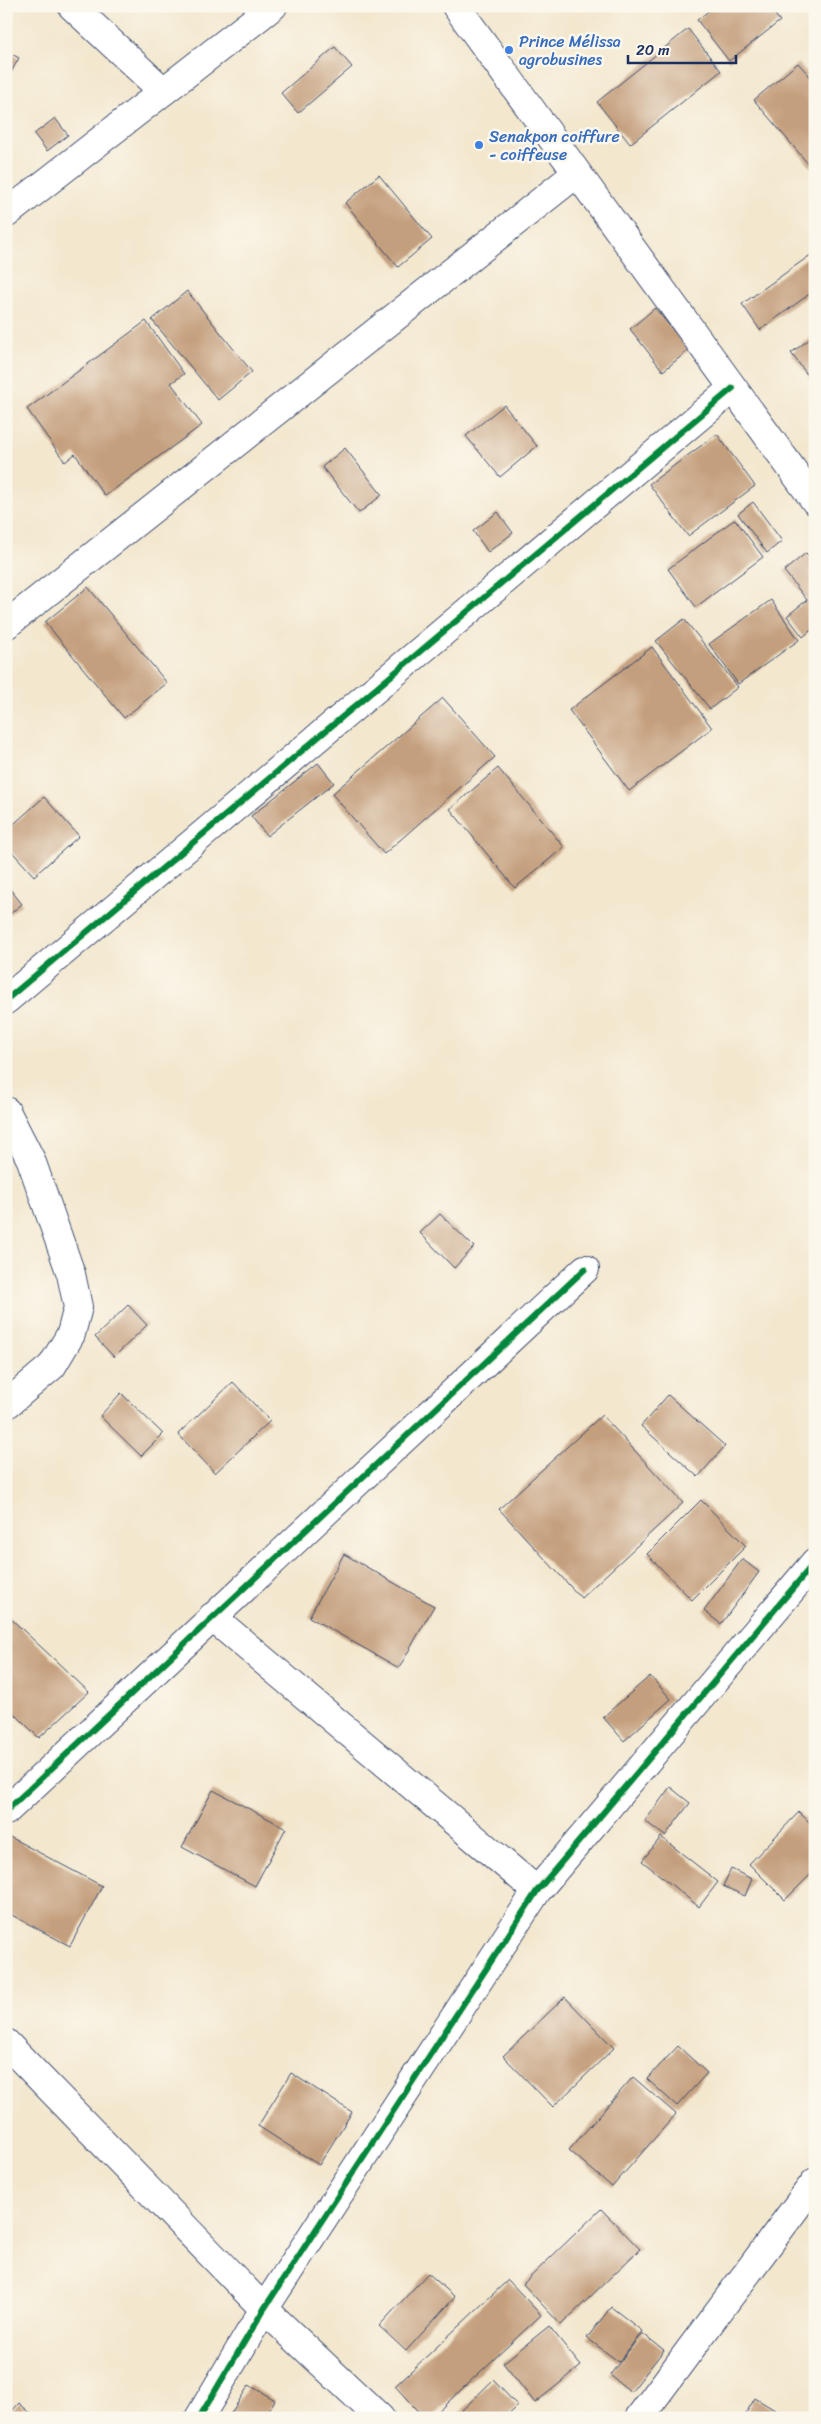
<svg xmlns="http://www.w3.org/2000/svg" width="821" height="2424" viewBox="0 0 821 2424" font-family="Sriracha,sans-serif">
	<rect width="100%" height="100%" fill="#fbf7ec"/>
	<filter id="ink" filterUnits="userSpaceOnUse"><feTurbulence type="fractalNoise" baseFrequency=".02" numOctaves="2"/><feDisplacementMap in="SourceGraphic" scale="10" xChannelSelector="R" yChannelSelector="G"/><feConvolveMatrix kernelMatrix="1 2 1 2 8 2 1 2 1" color-interpolation-filters="sRGB"/></filter>
	<filter id="wash" filterUnits="userSpaceOnUse"><feTurbulence type="fractalNoise" baseFrequency=".0096" numOctaves="4" result="noise"/><feDisplacementMap in="SourceGraphic" scale="20" xChannelSelector="R" yChannelSelector="G"/><feGaussianBlur stdDeviation="1.12" result="paint"/><feColorMatrix in="noise" values="0 0 0 0 0 0 0 0 0 0 0 0 0 0 0 0 0 1.4 0 .05"/><feComposite in="paint" operator="in"/></filter>
	<g filter="url(#wash)">
		<rect width="100%" height="100%" fill="#f3e7ce"/>
		<g id="blocks">
			<path fill="#c49f7d" d="M715,6H768L780,21L729,61L697,20Z
				M688,29L721,71L630,144L597,102Z
				M335,47L352,67L298,113L281,93Z
				M6,51L19,58L6,81Z
				M798,63L815,82V172L754,100Z
				M55,118L68,135L47,151L34,134Z
				M379,175L432,239L398,267L345,203Z
				M812,254L815,258V290L760,330L742,304Z
				M187,291L252,372L218,400L152,320Z
				M655,308L689,350L663,371L630,329Z
				M146,321L184,374L171,383L202,425L105,496L75,454L65,462L27,409Z
				M815,335V385L791,353Z
				M504,405L537,446L500,477L466,436Z
				M717,434L755,486L688,536L649,484Z
				M345,448L382,495L359,513L322,467Z
				M753,502L782,541L767,553L738,514Z
				M498,512L513,533L488,552L473,531Z
				M735,519L763,557L696,607L668,569Z
				M806,553L815,563V627L803,637L787,616L807,600L784,571Z
				M88,587L167,683L124,718L45,622Z
				M771,600L799,640L738,684L709,644Z
				M684,619L738,687L710,709L656,641Z
				M652,647L712,728L629,791L569,710Z
				M443,698L495,757L384,854L332,794Z
				M318,763L334,783L267,836L251,816Z
				M498,768L564,847L515,888L450,809Z
				M44,797L79,836L34,876L6,845V831Z
				M6,884L22,904L6,917Z
				M440,1214L474,1247L454,1268L420,1233Z
				M128,1305L147,1325L114,1357L95,1337Z
				M233,1382L270,1421L215,1473L178,1434Z
				M121,1393L163,1434L141,1456L100,1416Z
				M668,1395L725,1446L698,1477L641,1426Z
				M602,1415L683,1503L581,1598L499,1509Z
				M701,1500L746,1546L692,1600L647,1554Z
				M344,1554L434,1606L399,1668L309,1617Z
				M742,1559L759,1572L721,1624L704,1611Z
				M6,1614L89,1692L39,1738L6,1705Z
				M650,1676L671,1699L624,1741L603,1717Z
				M670,1787L690,1803L665,1836L645,1821Z
				M213,1790L286,1828L255,1886L182,1847Z
				M799,1812L815,1828V1870L785,1900L749,1864Z
				M6,1835L102,1886L70,1946L6,1912Z
				M661,1837L718,1882L699,1907L642,1861Z
				M731,1869L752,1879L745,1896L723,1886Z
				M565,1997L614,2048L553,2107L503,2056Z
				M678,2046L707,2073L677,2106L647,2079Z
				M291,2073L352,2112L319,2165L258,2126Z
				M633,2077L676,2114L612,2187L569,2150Z
				M601,2209L640,2249L561,2325L523,2284Z
				M428,2273L455,2297L406,2351L379,2326Z
				M508,2280L541,2315L431,2418H424L395,2386Z
				M611,2307L642,2331L619,2362L587,2338Z
				M549,2326L581,2366L535,2403L503,2363Z
				M642,2333L664,2350L631,2392L610,2375Z
				M493,2380L518,2406L505,2418H454Z
				M249,2385L275,2400L264,2418H228Z
				M755,2398L788,2418H743Z
				M19,2403L36,2418H6Z"/>
		</g>
	</g>
	<g filter="url(#ink)">
		<use href="#blocks" fill-opacity="0" stroke="#3b4b6f" stroke-width="1"/>
		<g fill="none" stroke-linecap="round" stroke-linejoin="round">
			<defs>
				<path id="minor" d="M72,6L163,91
					M456,6L815,501
					M6,214L273,6
					M6,625L577,173
					M6,1000L733,388
					M6,1111L31,1160L71,1274L78,1307L71,1334L52,1366L6,1405
					M212,1617L537,1891
					M6,1811L585,1269
					M6,2043L264,2309L380,2418
					M199,2418L264,2309L537,1891L815,1562
					M639,2418L815,2182"/>
			</defs>
			<use href="#minor" stroke="#3b4b6f" stroke-width="30"/>
			<use href="#minor" stroke="#fff" stroke-width="28"/>
			<defs>
				<path id="cycleway" d="M6,1000L733,388
					M6,1811L585,1269
					M199,2418L264,2309L537,1891L815,1562"/>
			</defs>
			<use href="#cycleway" stroke="#fbf7ec" stroke-width="9"/>
			<use href="#cycleway" stroke="#00873e" stroke-width="6"/>
		</g>
	</g>
	<g fill="#3f7fe0" stroke="#fbf7ec" stroke-width="2">
		<circle cx="509" cy="50" r="5"/>
		<circle cx="479" cy="145" r="5"/>
	</g>
	<g text-anchor="middle" dominant-baseline="central" stroke-width="5" stroke-linejoin="round" paint-order="stroke">
		<g font-size="16" fill="#366cbe" stroke="#fbf7ec" text-anchor="start">
			<text x="519" y="41">Prince Mélissa<tspan x="519" dy="18">agrobusines</tspan></text>
			<text x="489" y="136">Senakpon coiffure<tspan x="489" dy="18">- coiffeuse</tspan></text>
		</g>
	</g>
	<rect width="821" height="2424" fill="none" stroke="#fbf7ec" stroke-width="25"/>
	<path d="M628 55v8h108v-8" fill="none" stroke="#1b2f5e" stroke-width="2.5"/>
	<text x="636" y="55" font-size="15" fill="#1b2f5e" stroke="#fbf7ec" stroke-width="4" paint-order="stroke">20 m</text>
</svg>
